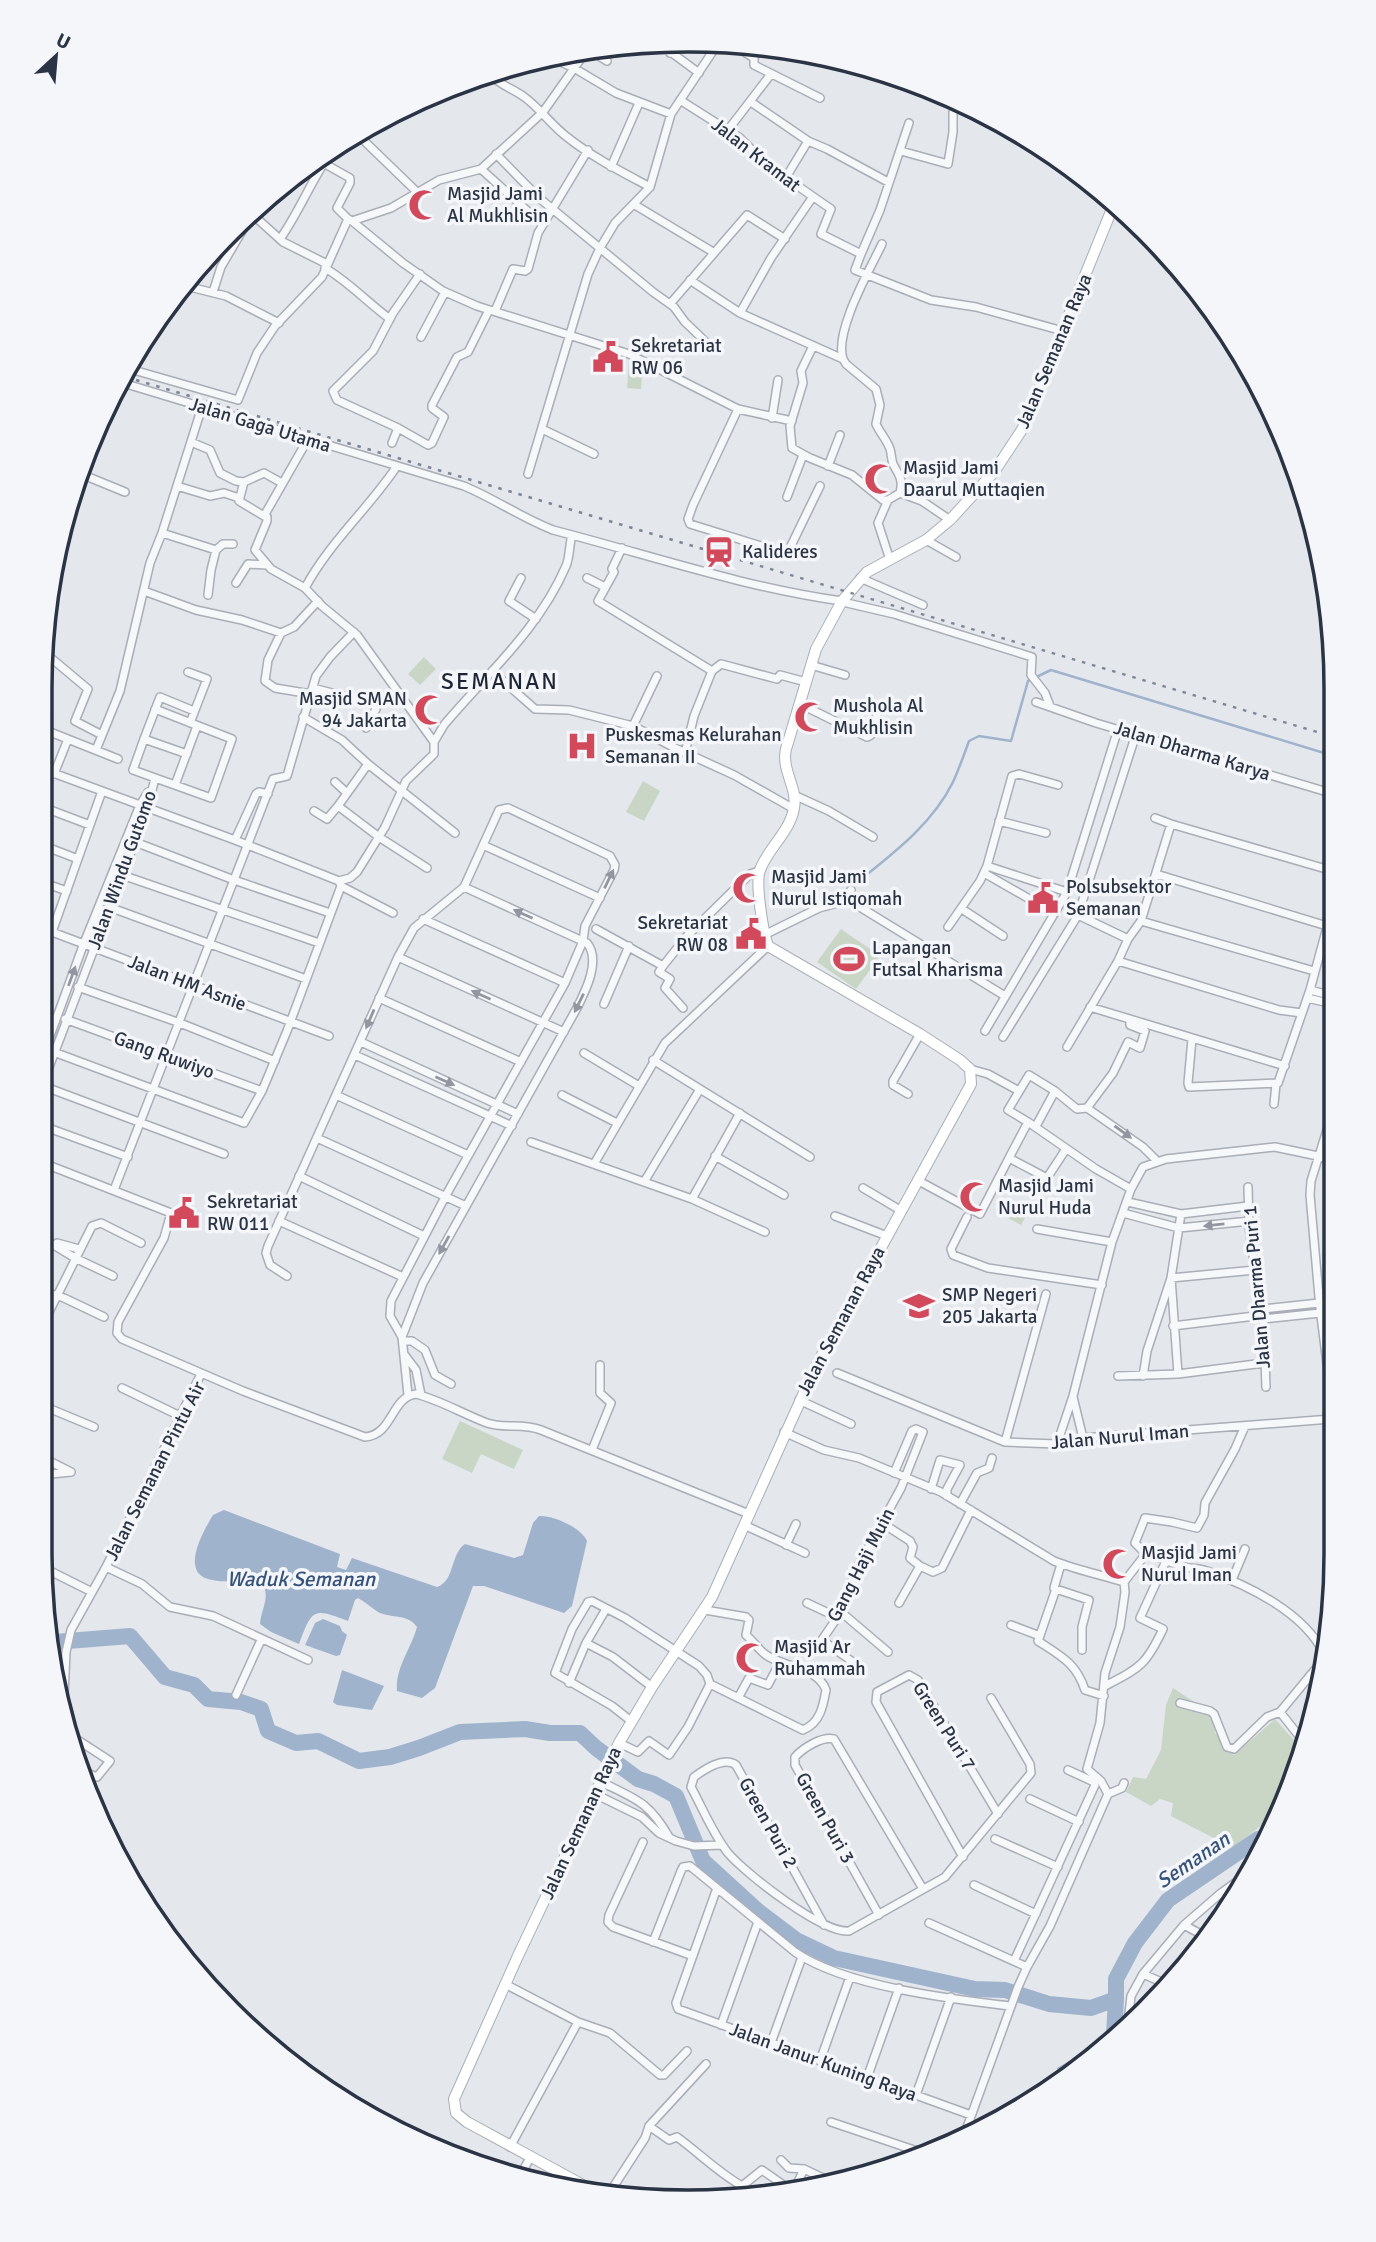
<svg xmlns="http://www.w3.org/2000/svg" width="1376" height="2242" viewBox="0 0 1376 2242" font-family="Signika,sans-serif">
	<rect width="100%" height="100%" fill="#e4e7ec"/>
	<path fill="#c9d6c5" d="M629,361L643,362L641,389L627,388Z
		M424,657L436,669L420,685L408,674Z
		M643,781L660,791L644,821L626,812Z
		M841,929L880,956L856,989L817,962Z
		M1003,1201L1027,1214L1021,1225L997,1212Z
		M460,1421L523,1450L514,1469L481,1454L472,1473L442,1459Z
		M1173,1688L1214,1715L1215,1733L1234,1755L1275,1719L1301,1748L1284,1807L1233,1848L1171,1816L1173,1803L1160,1799L1151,1806L1126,1792L1133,1777L1146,1779L1161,1750L1166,1705Z"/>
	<path fill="#9fb4cc" d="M224,1510L340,1554L337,1567L346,1570L352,1558L437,1587C455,1581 450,1554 465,1544L514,1558L523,1555L533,1523L539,1516C553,1515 582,1528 587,1541L572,1606L564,1613L484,1586H473L435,1688L422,1698L397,1691C395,1668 411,1649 417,1627C407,1613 392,1619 378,1612C372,1608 365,1602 358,1598L355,1600L348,1621C313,1607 312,1609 299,1644L271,1632L260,1624C261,1608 275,1589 255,1580C240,1580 219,1584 205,1578C182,1568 204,1530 213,1515Z
		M323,1619L340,1626L342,1631L347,1635L340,1655L336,1656L305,1645L315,1623Z
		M342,1670L384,1686L372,1710L337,1705L333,1702Z
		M1069,2061L1083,2067L1061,2079L1057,2068Z"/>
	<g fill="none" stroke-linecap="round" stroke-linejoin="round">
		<path stroke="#9fb4cc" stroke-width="2.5" d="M855,884C891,855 932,825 953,782C959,769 964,755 969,741L979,736L1011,741L1028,681L1051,670L1334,756"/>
		<path stroke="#9fb4cc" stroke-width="16" d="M55,1642L130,1636L165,1677L194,1685L208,1699L241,1702L261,1709L268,1731L296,1743L318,1741L359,1761L390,1757L419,1748L460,1732L525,1729L550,1733H580L596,1748L638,1779L654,1784L676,1796L703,1861L759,1912L796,1940L834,1958L975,1989L1005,1990L1049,2004L1091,2008L1116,1999L1114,2036
			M1116,1999V1979L1135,1943L1168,1900L1258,1839L1266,1837"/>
		<defs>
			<path id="street" d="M728,42L754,58V65L820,98
				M660,44L699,73
				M588,49L607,61
				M670,53L678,43
				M552,58L574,68L616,93L671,114
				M754,58L759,46
				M488,73C498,84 511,88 523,96C540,108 551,125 567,137C592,157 622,172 650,187
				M680,100L740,138L766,164L831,209L821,234L861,254L880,210L909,123
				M751,102L808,141
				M728,130L771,74
				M356,133L417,192
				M901,151L948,164L953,132V112
				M496,154L538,197L653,292L674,307L685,322L710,346
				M318,160L350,178V183L337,208L348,219
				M611,167L639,103
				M481,169L543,225
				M785,179L808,141L827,149L888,182
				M257,205L252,214L283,242L327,264
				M635,205L713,252
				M352,221L403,263L443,291L477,306L629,354L738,409L792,421
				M280,239C297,215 308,188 324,163
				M861,254L855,270L931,300L976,307L1063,331
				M208,264V257
				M325,268C349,282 368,303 390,319
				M690,280L740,313L843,359L846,364L876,389L880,405L876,424C880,433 887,440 890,449C892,455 891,461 894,466C900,476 903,481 900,493
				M182,285L226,296L279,323
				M213,292L221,267L252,214
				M670,304L747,215L785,239
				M495,311L513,269L525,271L528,269L538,233L588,150
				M740,313L771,258L812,198
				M421,337L445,292
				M813,346L801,371L803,383L790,426L792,448L810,458L852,475L883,500H888L900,493
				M843,359C834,332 869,271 882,244
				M130,369L238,400L257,353L275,326L322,277L348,219L352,221L391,208L439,180L481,169L543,112L587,50
				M123,383L464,486C495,499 522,518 553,530C650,555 742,587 842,601
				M738,409L693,505L688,519L690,524L787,554L820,486
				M772,418L778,380
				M398,428L428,445L432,443L444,417L432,408V405L457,357L468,352L489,310
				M542,429L594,454
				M191,442L210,450L220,473L236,481L244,482L264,473L282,483
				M392,443L398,428L337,400L333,391L373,351L393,313L420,274
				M397,466C369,508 329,543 305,588L322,606L357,635L434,742
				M828,466L840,435
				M81,474L125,492
				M528,474L588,274L600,248L615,223L650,187L671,114L719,42
				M244,482L239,501L264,516
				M177,486L210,496L224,493L239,498
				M900,493L922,501L950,520
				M787,497L803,455
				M888,500L878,523L890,560
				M162,533L216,550L223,544H233
				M926,540L956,557
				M622,548L612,569L614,572L598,601L712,671L721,664L777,679L780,675L806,682
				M521,578L509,601L536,619
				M587,578L605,587
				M860,578L923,605
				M236,583L248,564L267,565
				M305,588L271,569L255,550L267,521V517L264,516L308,439
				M144,591L196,610L242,620L281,633L294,627L318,601
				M208,595L211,570L216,550
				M847,603L894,614L1032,657L1031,675L1045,693L1050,706
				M281,633L268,660L265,681L275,688L311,694
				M45,653L88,689L75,721L102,735
				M811,665L845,675
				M492,671L535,709L569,710L633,726L675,748L734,775L794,809
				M188,672L207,679L190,723
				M313,688L374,704L376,709L366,728
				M1036,702L1096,723L1334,794
				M800,704L867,737L871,735L878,711
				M155,709L232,739L211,798L133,770L144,739L187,754
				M303,717L342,740L368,764L455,833
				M633,726L657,676
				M45,730L118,759
				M144,739L160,697L194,711
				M434,742L444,725C487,674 539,629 566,566C570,557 569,545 572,535
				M96,750L120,691L150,563L162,533L202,407
				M685,753L694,716L712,671
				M368,764L338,806L379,837L427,868
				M45,770L235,840L339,881
				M54,774L68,739
				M335,782L347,793
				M175,785L197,726
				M794,795L829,811L873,837
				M45,808L90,825
				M314,811L327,819L338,806
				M1155,818L1171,824
				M999,821L1046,833
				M235,840L256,794L259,792L268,794
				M135,842L234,880L330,913
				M483,845L600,898
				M44,846L78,859
				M987,866L1012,776L1019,774L1058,785
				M984,873L1054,913
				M1156,874L1327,926
				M122,875L319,943
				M339,881L350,878L357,872L385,827L406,781L434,754V742
				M44,883L67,891
				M341,886L393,913
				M850,901L1005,996
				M109,907L306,979
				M962,909L1003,936
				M423,919L565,983
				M1141,921L1314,971
				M948,927L980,881L987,866L1067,892
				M44,929L329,1036
				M596,929L663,966L659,972L670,979L665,988L683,1008
				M52,932L102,791
				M764,935L819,908L841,902L851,890
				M1128,939L1141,921L1171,824L1333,871
				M398,957L564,1032
				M1118,961L1279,1010L1302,1013
				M663,966L686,937L750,874L759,871
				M78,987L180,1023L275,1061
				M1310,990L1333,996
				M379,998L521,1062
				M1307,998L1333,1004
				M604,1004L629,946
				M1090,1007L1285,1066
				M65,1019L262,1091
				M985,1031L1067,892L1118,729
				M1003,1037L1078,915L1136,734
				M1192,1039L1188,1083L1189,1087L1278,1083L1310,990L1333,905
				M361,1042L518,1114
				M1067,1047L1118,961L1128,939L1078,915
				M43,1048L244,1123L262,1091L287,1031L341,886L339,881
				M584,1053L639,1086
				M43,1055L84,943L140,805L148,792
				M355,1055L512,1126
				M653,1060L810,1157
				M970,1069L988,1074L1019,1091
				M43,1083L148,807L155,778
				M43,1086L224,1154
				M1055,1091L1077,1109L1087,1108
				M908,1094L893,1085V1081L920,1034
				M336,1095L468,1155
				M562,1095L617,1123
				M1274,1104L1276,1084
				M1087,1108L1113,1073L1128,1042L1140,1048L1145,1031L1130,1025V1020
				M1087,1108L1143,1147L1156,1160
				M1028,1122L1008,1110L1029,1075L1055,1091L1036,1126
				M43,1126L128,1157
				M317,1138L466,1206
				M531,1142L692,1199L765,1232
				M1066,1149L1047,1178L1009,1158L1028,1122L1096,1169L1131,1189
				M715,1156L784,1195
				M43,1163L171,1213L164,1238L118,1322L117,1333L122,1339L243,1391L365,1437C393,1435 391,1397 416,1394C440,1400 463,1414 487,1423C505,1429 523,1423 541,1430L749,1514
				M594,1164L665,1043L768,946
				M299,1176L424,1236
				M917,1180L980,1214L1009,1158
				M644,1182L700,1089
				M1248,1187L1249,1225L1255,1270L1263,1309L1266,1387
				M863,1188L900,1210
				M114,1190L273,779L287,776L316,676L330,657L354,632
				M692,1199L740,1113
				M1128,1202L1181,1214L1248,1206
				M1123,1213L1179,1228L1250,1221
				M835,1216L887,1236
				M967,1217L951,1249L953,1255L988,1268L1102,1285
				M279,1221L403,1277
				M1037,1229L1112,1242
				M42,1238L75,1258L113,1276
				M57,1243L79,1249
				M287,1276L270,1265L266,1253L268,1246L398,957L414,928L464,887L499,810L508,808L610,856L615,865L614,870L585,926L583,941L565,983L445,1197L391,1301L390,1316L402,1337L408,1395
				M42,1291L64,1298L104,1317
				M1320,1308L1332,1307
				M1263,1309L1319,1303
				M1263,1319L1320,1313
				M42,1326L92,1226L101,1223L141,1243
				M1173,1326L1263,1315
				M402,1337L423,1283L577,1008C586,990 601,960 587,943L464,887
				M403,1341H412L425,1350L435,1375L451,1384
				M404,1354L416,1370L421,1395
				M837,1373L1005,1442L1057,1444L1083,1438L1331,1419
				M1178,1374L1171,1278L1255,1270
				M1118,1376L1178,1374L1264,1363
				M1143,1376L1147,1351L1171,1278L1181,1214
				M122,1388L180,1416
				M1331,1395L1320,1308L1310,1195L1311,1181L1332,1114
				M1073,1397L1083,1438
				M799,1400L851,1424
				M41,1405L94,1427
				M784,1432L824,1450L859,1458L941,1492L1054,1561C1077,1570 1101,1575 1124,1582
				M1005,1442L1046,1294
				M1057,1444L1073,1396L1112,1242L1131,1189L1143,1167L1166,1159L1275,1147L1332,1159
				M592,1450L611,1403L600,1393V1365
				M41,1457L71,1472
				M41,1475L71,1472
				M931,1489L940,1460L960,1465L947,1489V1496
				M960,1504L977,1473L989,1468L992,1458
				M882,1523L910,1541L913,1547L910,1558L920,1566L899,1603
				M744,1525L805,1553
				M786,1545L796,1524
				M1146,1554L1135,1543L1145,1518L1172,1522L1197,1528L1204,1515L1205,1503L1235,1449L1245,1426
				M41,1561L50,1571L92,1592
				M1061,1564L1054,1588L1056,1589L1038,1641C1061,1656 1076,1663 1085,1690L1104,1696
				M920,1566L933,1572L942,1568L971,1510
				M106,1567L142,1584L170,1607L213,1616L308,1660
				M1232,1580L1245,1549
				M1124,1582L1145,1555L1150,1553C1161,1558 1173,1565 1185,1567C1193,1569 1200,1568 1207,1571C1248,1585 1305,1613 1324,1654L1323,1660L1280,1712L1303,1741
				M1056,1589L1089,1600L1082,1627V1650
				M807,1603L837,1617
				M841,1612L888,1652
				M1011,1625L1040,1636
				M822,1640L857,1665
				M586,1643L606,1609
				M815,1650L841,1612L856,1570L901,1488L923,1432L916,1429L912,1431L894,1473
				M569,1683L586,1643L613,1657L652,1687
				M1105,1686C1141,1667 1146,1665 1163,1629L1140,1618L1166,1561
				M236,1695L261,1640
				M64,1696L66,1652L71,1630L106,1567L201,1374
				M738,1698L749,1678L768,1685L780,1662
				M1180,1703L1210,1711L1214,1714L1227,1747L1234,1749L1267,1717L1280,1712
				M631,1721L612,1706L555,1673L572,1629L588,1602L592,1601L625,1618L699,1666L707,1675L710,1684L803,1730C820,1723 823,1707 826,1690C818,1667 785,1668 766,1655C759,1650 753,1641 746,1635L749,1620L746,1617L705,1610
				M70,1735L110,1761L97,1777L79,1770
				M619,1743L638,1752L649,1741L669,1755L688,1727L710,1684
				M601,1782C636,1799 649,1802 669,1837
				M595,1794L642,1817L659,1833L676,1841L694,1846L722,1845
				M1108,1794L1101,1781L1087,1769L1100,1723L1105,1673L1120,1627L1125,1592L1124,1582
				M1030,1799L1079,1822
				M995,1839L1058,1867
				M643,1842L609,1915L608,1922L613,1927L693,1956
				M963,1857L876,1702L877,1692L909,1675L918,1680L998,1814
				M974,1885L1036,1914
				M717,1888L676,2003L678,2009L971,2115
				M879,1915L795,1765V1757C803,1748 822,1736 834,1739L923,1889
				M929,1923L1027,1967
				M824,1925L736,1765C724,1756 705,1769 694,1777L691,1787C703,1809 713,1834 728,1853C746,1874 823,1934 849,1931L945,1877L1031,1773L1030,1764L991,1698
				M1184,1925L1208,1938
				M653,1942L681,1871L683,1867L690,1866L795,1952C844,1986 950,1999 1010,2006
				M1014,1961L1095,1785L1094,1782L1068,1770
				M1143,1974L1166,1984
				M505,1984L578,2022L610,2033L660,2075H664L687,2051
				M1128,2022L1131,1996L1143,1974L1184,1925L1221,1893L1243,1877
				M721,2025L758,1922
				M771,2043L802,1957
				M820,2061L850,1977
				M867,2078L899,1988
				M916,2095L951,1997
				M831,2122L923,2153
				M649,2126L706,2064
				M966,2130L1018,1987L1027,1967L1050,1926L1108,1794L1122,1788L1124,1783
				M510,2147L578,2022
				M781,2160L789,2168L804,2169L825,2179
				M521,2174L530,2158
				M797,2184L804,2169
				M612,2189L645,2138L649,2126L669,2140L677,2137C699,2153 719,2173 742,2186L762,2170L785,2186"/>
			<path id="secondary" d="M581,2184L467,2122L456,2113L454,2099L517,1958L619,1743L652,1687L712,1597L816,1366L971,1084L970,1069L960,1060L920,1034L768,946C763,932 755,883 760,870C768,848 790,832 794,808C798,788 781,770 786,749L816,649L842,601L867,572L926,540L950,520L994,472L1023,428L1114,204"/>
		</defs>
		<use href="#street" stroke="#a9aeb7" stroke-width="10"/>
		<use href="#secondary" stroke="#a9aeb7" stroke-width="12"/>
		<use href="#street" stroke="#f7f8fa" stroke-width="7"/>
		<use href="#secondary" stroke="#fff" stroke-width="10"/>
		<path stroke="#7d8696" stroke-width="2.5" stroke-dasharray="3.5 7" stroke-linecap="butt" d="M126,377L1334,737"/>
	</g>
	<defs><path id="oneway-solid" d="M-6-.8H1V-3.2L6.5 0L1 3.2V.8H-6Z" transform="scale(1.75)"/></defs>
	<g fill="#9196a0">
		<use href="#oneway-solid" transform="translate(609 879) rotate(-64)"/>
		<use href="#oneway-solid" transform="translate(523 914) rotate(-156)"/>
		<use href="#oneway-solid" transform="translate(72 976) rotate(-70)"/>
		<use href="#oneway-solid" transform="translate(481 995) rotate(-156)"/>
		<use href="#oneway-solid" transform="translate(579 1003) rotate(116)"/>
		<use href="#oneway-solid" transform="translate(370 1019) rotate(113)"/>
		<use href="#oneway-solid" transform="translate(445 1081) rotate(24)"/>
		<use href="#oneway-solid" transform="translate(1123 1132) rotate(36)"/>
		<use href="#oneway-solid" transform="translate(1214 1225) rotate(174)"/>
		<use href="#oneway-solid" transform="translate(444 1245) rotate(119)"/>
	</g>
	<defs>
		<symbol id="mosque-bare" viewBox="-9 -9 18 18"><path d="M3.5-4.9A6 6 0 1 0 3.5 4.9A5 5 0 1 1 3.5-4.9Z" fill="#d1495b" stroke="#f4f6f9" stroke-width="2.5" paint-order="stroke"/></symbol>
		<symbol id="civic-bare" viewBox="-9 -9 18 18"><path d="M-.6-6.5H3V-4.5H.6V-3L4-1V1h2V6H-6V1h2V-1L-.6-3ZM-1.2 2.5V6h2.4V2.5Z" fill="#d1495b" stroke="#f4f6f9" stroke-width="2.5" paint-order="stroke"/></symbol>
		<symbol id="station-bare" viewBox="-9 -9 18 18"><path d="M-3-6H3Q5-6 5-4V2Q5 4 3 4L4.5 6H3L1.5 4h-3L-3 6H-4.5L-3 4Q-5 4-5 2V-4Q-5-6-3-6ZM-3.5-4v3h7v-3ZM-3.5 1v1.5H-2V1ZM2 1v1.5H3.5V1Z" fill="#d1495b" stroke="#f4f6f9" stroke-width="2.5" paint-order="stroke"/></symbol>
		<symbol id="hospital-bare" viewBox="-9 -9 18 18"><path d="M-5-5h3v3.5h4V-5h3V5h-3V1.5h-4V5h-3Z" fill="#d1495b" stroke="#f4f6f9" stroke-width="2.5" paint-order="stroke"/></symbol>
		<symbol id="stadium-bare" viewBox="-9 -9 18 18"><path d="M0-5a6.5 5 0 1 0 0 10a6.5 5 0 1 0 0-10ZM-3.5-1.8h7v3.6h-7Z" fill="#d1495b" stroke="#f4f6f9" stroke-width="2.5" paint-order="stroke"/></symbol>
		<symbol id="school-bare" viewBox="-9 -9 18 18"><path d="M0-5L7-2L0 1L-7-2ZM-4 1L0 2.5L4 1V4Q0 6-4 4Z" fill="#d1495b" stroke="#f4f6f9" stroke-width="2.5" paint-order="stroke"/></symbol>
	</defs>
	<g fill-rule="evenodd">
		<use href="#mosque-bare" x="402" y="183" width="44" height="44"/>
		<use href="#civic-bare" x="586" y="335" width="44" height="44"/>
		<use href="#mosque-bare" x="858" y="457" width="44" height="44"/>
		<use href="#station-bare" x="697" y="530" width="44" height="44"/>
		<use href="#mosque-bare" x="408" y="688" width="44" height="44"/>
		<use href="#mosque-bare" x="788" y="695" width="44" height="44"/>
		<use href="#hospital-bare" x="560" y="724" width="44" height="44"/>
		<use href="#mosque-bare" x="726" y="866" width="44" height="44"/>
		<use href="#civic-bare" x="1021" y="876" width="44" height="44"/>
		<use href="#civic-bare" x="729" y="912" width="44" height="44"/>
		<use href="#stadium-bare" x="827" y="937" width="44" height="44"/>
		<use href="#mosque-bare" x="953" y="1175" width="44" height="44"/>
		<use href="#civic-bare" x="162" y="1191" width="44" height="44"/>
		<use href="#school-bare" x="897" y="1284" width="44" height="44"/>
		<use href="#mosque-bare" x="1096" y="1542" width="44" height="44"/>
		<use href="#mosque-bare" x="729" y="1636" width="44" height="44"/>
	</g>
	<g text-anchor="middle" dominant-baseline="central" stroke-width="7" stroke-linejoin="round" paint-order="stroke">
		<g font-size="19" fill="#2b3445" stroke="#f4f6f9">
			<text transform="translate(756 155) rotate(38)">Jalan Kramat</text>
			<text transform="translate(1054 351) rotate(-67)">Jalan Semanan Raya</text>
			<text transform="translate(260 425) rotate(17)">Jalan Gaga Utama</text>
			<text transform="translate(1192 751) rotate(17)">Jalan Dharma Karya</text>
			<text transform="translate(122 870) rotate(-70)">Jalan Windu Gutomo</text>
			<text transform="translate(187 983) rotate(21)">Jalan HM Asnie</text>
			<text transform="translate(164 1055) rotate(20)">Gang Ruwiyo</text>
			<text transform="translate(1257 1287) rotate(-95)">Jalan Dharma Puri 1</text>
			<text transform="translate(841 1321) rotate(-62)">Jalan Semanan Raya</text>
			<text transform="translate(1120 1437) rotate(-5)">Jalan Nurul Iman</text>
			<text transform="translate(155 1471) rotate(-63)">Jalan Semanan Pintu Air</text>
			<text transform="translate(861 1565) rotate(-63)">Gang Haji Muin</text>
			<text transform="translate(944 1726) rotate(58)">Green Puri 7</text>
			<text transform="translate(825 1818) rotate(61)">Green Puri 3</text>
			<text transform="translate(581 1823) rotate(-65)">Jalan Semanan Raya</text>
			<text transform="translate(768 1823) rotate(61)">Green Puri 2</text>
			<text transform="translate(823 2062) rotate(20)">Jalan Janur Kuning Raya</text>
		</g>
		<g font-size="19" fill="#2b3445" stroke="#f4f6f9" text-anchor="start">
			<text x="447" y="194">Masjid Jami<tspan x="447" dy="22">Al Mukhlisin</tspan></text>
			<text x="631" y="346">Sekretariat<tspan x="631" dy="22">RW 06</tspan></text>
			<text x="903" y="468">Masjid Jami<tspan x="903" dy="22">Daarul Muttaqien</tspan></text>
			<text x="742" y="552">Kalideres</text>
			<text x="407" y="699" text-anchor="end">Masjid SMAN<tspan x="407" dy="22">94 Jakarta</tspan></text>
			<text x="833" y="706">Mushola Al<tspan x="833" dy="22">Mukhlisin</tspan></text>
			<text x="605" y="735">Puskesmas Kelurahan<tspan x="605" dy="22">Semanan II</tspan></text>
			<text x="771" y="877">Masjid Jami<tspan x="771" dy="22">Nurul Istiqomah</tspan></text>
			<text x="1066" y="887">Polsubsektor<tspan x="1066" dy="22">Semanan</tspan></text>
			<text x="728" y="923" text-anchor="end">Sekretariat<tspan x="728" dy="22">RW 08</tspan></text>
			<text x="872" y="948">Lapangan<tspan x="872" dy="22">Futsal Kharisma</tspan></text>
			<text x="998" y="1186">Masjid Jami<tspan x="998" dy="22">Nurul Huda</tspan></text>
			<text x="207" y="1202">Sekretariat<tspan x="207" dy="22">RW 011</tspan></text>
			<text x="942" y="1295">SMP Negeri<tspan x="942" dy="22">205 Jakarta</tspan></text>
			<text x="1141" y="1553">Masjid Jami<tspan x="1141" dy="22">Nurul Iman</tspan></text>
			<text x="774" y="1647">Masjid Ar<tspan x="774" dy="22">Ruhammah</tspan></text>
		</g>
		<g font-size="21" font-style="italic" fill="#34527a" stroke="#f4f6f9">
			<text x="301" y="1579">Waduk Semanan</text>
			<text transform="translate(1193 1860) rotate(-34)">Semanan</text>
		</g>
		<g font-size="23" letter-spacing="2" fill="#1d2536" stroke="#f4f6f9">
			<text x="500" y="681">SEMANAN</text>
		</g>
	</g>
	<path d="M0 0H1376V2242H0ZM688 52H688A636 636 0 0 1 1324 688V1554A636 636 0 0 1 688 2190H688A636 636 0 0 1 52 1554V688A636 636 0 0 1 688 52Z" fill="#f4f6f9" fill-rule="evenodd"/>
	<path fill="none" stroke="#2b3445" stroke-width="3.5" d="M688 52H688A636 636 0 0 1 1324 688V1554A636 636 0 0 1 688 2190H688A636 636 0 0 1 52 1554V688A636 636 0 0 1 688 52Z"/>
	<g transform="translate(56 56) rotate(26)" stroke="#f4f6f9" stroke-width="5" paint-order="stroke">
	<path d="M0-5L12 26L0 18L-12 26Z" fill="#2b3445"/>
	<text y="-10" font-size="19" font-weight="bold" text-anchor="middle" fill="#2b3445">U</text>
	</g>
</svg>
